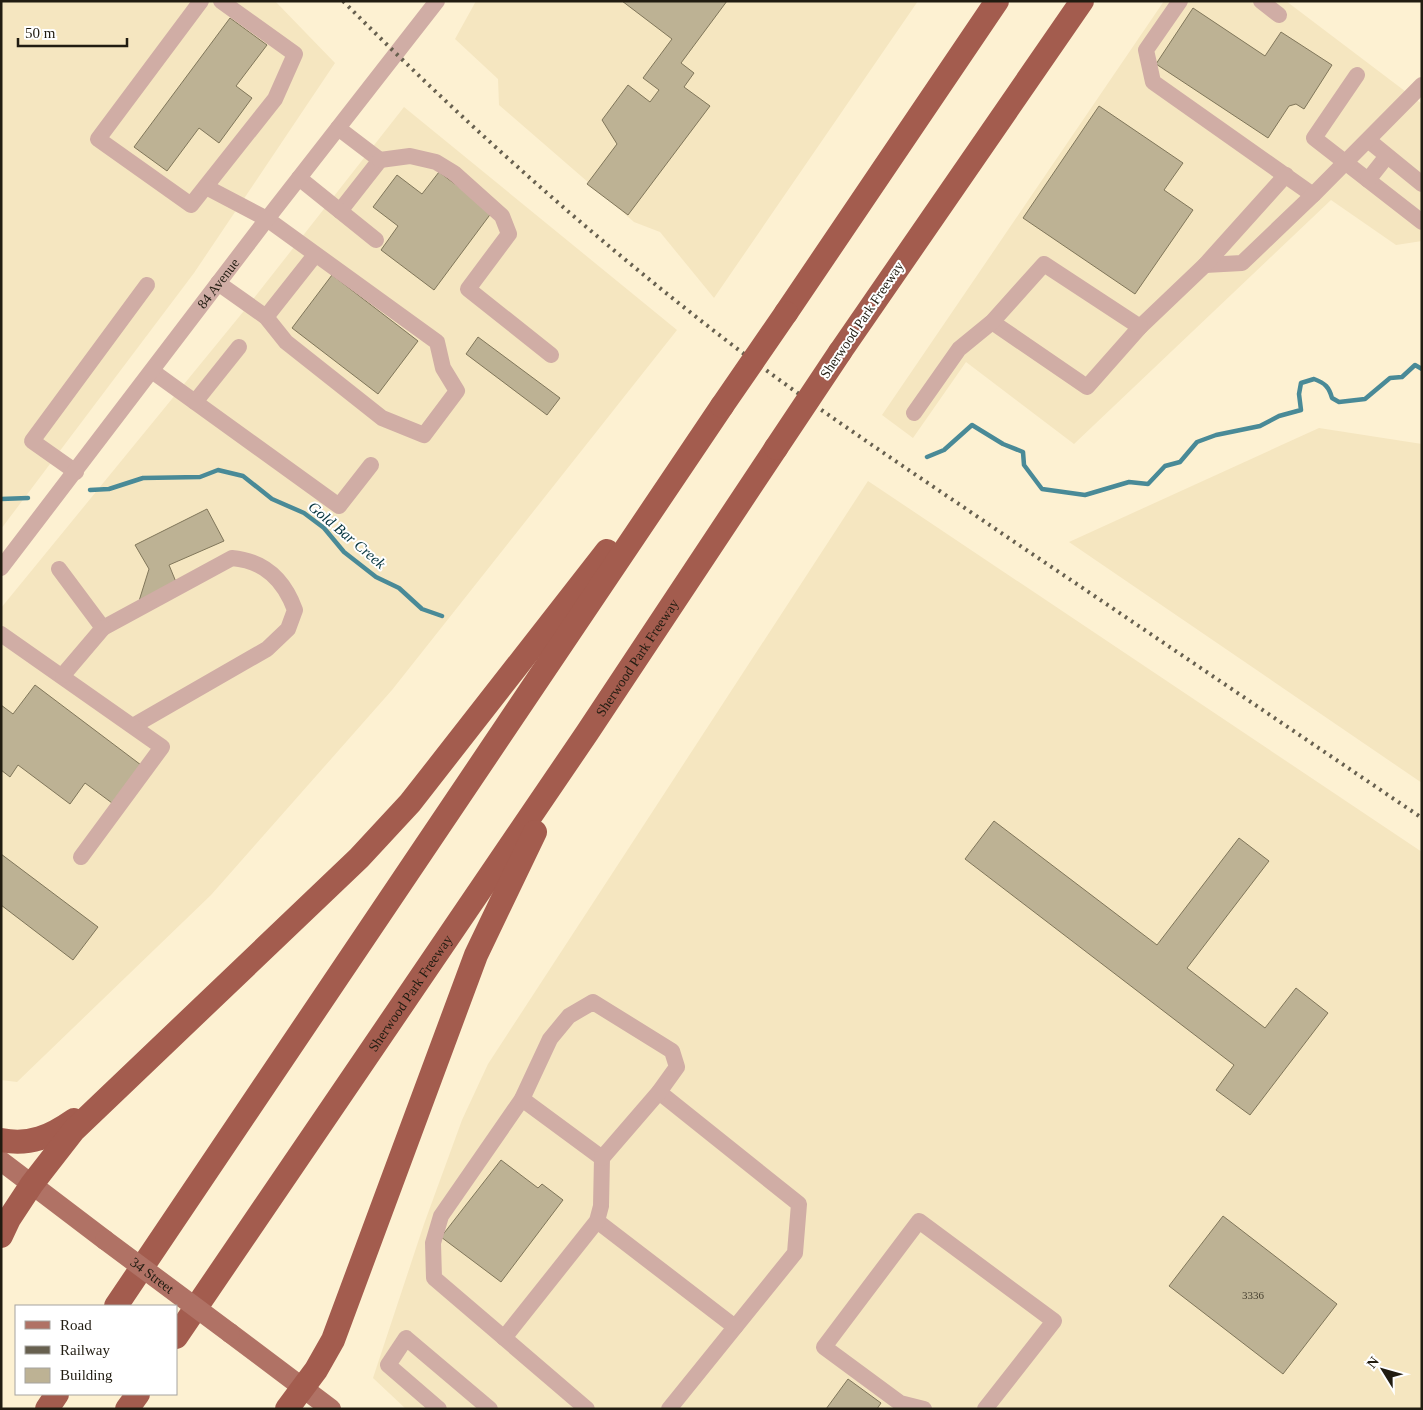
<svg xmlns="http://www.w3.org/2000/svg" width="1423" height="1410" viewBox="0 0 1423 1410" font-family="'Times New Roman',serif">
	<rect width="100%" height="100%" fill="#fdf1d2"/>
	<path fill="#f5e6c0" d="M1,1H275L335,63L194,273L1,529Z
		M476,1H918L714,298L660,232L634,222L499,105L498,79L455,39Z
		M1164,1H1286L1422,104V241L1396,245L1331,200L1074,444L966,362L913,438L882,415Z
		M404,107L677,330L392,690L211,895L17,1082L1,1080V608L243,312Z
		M1319,428L1422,444V783L1069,542Z
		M868,481L1422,852V1409H406L373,1378L424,1224L462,1120L488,1064Z"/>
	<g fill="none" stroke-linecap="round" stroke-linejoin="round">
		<path stroke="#498a97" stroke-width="4.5" d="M927,457L944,450L972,425L1003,444L1023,452L1024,465L1042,489L1085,495L1129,482L1148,484L1165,466L1180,462L1197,442L1216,435L1260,426L1279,416L1301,410L1299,394L1301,383L1314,379C1325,383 1329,387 1332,398L1339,402L1365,399L1390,378L1402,377L1415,365L1422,369
			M90,490L109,489L143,478L200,477L218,470L243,476L272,499L304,513L324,528L344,552L376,577L399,588L422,609L442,616
			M1,499L28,498"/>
	</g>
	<path fill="#bdb294" stroke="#80765a" d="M622,1H727L681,63L694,73L684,87L710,106L628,215L587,184L617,144L602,120L628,85L650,102L659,90L643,78L672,39Z
		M1193,8L1265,56L1281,32L1332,65L1304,109L1296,104L1289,106L1268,138L1156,64Z
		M230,18L267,45L236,86L252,98L219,143L199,128L167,171L134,147Z
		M1099,106L1183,163L1164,190L1193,210L1135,294L1023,218Z
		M439,172L492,212L434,290L381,250L398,226L373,207L397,175L422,194Z
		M332,275L418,341L378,394L292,328Z
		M478,337L560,398L547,415L466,354Z
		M207,509L224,541L169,565L176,582L139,601L149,569L135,545Z
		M35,685L141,765L112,803L85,783L70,804L18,765L10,777L1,770V705L13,714Z
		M994,821L1157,945L1239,838L1269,861L1187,968L1265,1028L1296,988L1328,1013L1250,1115L1216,1090L1234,1065L965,859Z
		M1,854L98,927L73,960L1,905Z
		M501,1160L538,1188L542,1184L563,1200L501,1282L441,1237Z
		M1223,1216L1337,1304L1283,1374L1169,1286Z
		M848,1379L881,1403L877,1409H826Z"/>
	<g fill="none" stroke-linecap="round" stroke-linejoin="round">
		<g stroke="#d0ada5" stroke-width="16">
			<path d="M201,1L98,139L191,205L275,99L295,54L221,1"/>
			<path d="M1180,1L1146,50L1153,82L1313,195"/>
			<path d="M1261,1L1279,15"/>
			<path d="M1357,75L1314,138L1422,222"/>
			<path d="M338,128L380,160L340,211"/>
			<path d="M1368,140L1422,184"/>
			<path d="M380,160L410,156L436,162L454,173L502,216L509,234L468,289L551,355"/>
			<path d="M299,178L376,240"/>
			<path d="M1368,180L1387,156"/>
			<path d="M206,187L267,219L437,342L443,368L457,391L424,435L382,418L286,342L266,317L218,283"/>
			<path d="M1205,265L1242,263L1313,195L1422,85"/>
			<path d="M266,317L315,255"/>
			<path d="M992,322L1087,387L1140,327L1205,265L1286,175"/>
			<path d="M152,371L339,506L371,465"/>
			<path d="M195,402L239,347"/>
			<path d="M914,413L959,349L992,322L1044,264L1140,327"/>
			<path d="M76,472L32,441L147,285"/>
			<path id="s1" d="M1,568L267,219L437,1"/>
			<path d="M59,569L103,628L232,558C265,561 284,580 295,610L288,629L267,649L133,726"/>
			<path d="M1,634L162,747L81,857"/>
			<path d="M63,675L103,628"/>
			<path d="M659,1092L799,1204L795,1253L669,1409"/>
			<path d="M597,1221L735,1327"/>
			<path d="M504,1338L597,1221L601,1206L602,1158L522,1099"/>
			<path d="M439,1409L388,1365L406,1338L490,1409"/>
			<path d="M587,1409L434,1278L433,1243L441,1216L522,1099L550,1039L569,1016L593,1002L672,1051L677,1067L659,1092L602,1158"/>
			<path d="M924,1409L900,1403L824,1347L919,1221L1054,1321L985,1409"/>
		</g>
		<path stroke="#b07265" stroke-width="20" d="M1,1161L105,1240
			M230,1333L331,1409"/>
		<g stroke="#a35c4e" stroke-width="24">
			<path d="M786,313L997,1"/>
			<path d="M840,352L1082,1"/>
			<path d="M1,1140C30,1146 51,1136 74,1120"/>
			<path d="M1,1236L9,1219L32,1184L74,1130L359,858L410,803L607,551"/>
			<path d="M116,1306L722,406"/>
			<path id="s2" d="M176,1337L587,733L776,448"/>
			<path d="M47,1409L57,1394"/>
			<path d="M127,1409L138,1394"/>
			<path d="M287,1409L316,1370L333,1340L476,955L535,832"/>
		</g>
		<path stroke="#67604f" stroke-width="4" stroke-dasharray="2.5 5" stroke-linecap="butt" d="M343,1C464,123 594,239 731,344C823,414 920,477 1016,543C1151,634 1286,726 1422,818"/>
		<path stroke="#b07265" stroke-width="20" id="s3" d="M105,1240L230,1333"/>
		<path stroke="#a35c4e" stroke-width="24" d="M722,406L786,313
			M776,448L840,352"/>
	</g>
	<g text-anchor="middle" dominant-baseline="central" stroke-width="4" stroke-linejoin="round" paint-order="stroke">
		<g font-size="11" fill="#484232">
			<text x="1253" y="1295">3336</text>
		</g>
		<g font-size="14" fill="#211c11" stroke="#fff">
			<text stroke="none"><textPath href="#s1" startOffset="358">84 Avenue</textPath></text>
			<text transform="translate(862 320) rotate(-56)">Sherwood Park Freeway</text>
			<text stroke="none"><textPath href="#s2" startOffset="821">Sherwood Park Freeway</textPath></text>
			<text stroke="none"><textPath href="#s2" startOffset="416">Sherwood Park Freeway</textPath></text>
			<text stroke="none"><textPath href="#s3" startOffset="59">34 Street</textPath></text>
		</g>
		<g font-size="15" font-style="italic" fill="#04333d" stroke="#fff">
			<text transform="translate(347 535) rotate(40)">Gold Bar Creek</text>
		</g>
	</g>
	<rect width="1423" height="1410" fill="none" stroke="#211c11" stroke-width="5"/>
	<rect x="15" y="1305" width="162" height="90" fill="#ffffff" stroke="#a6a4a0"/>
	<rect x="25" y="1321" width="25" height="8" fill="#b07265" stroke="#a6a4a0"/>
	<text x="60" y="1330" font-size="15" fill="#211c11">Road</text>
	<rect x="25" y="1346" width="25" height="8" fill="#67604f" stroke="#a6a4a0"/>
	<text x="60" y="1355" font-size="15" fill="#211c11">Railway</text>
	<rect x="25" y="1368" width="25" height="15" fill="#bdb294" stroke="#a6a4a0"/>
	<text x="60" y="1380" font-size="15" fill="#211c11">Building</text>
	<g transform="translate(1383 1370) rotate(307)" stroke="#ffffff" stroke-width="4" paint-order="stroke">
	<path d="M0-4L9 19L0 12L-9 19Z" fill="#211c11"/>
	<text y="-8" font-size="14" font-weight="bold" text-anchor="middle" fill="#211c11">N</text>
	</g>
	<path d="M18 38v8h109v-8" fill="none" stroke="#211c11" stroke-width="2.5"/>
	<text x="25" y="38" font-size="15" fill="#211c11" stroke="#ffffff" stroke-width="4" paint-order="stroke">50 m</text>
</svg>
